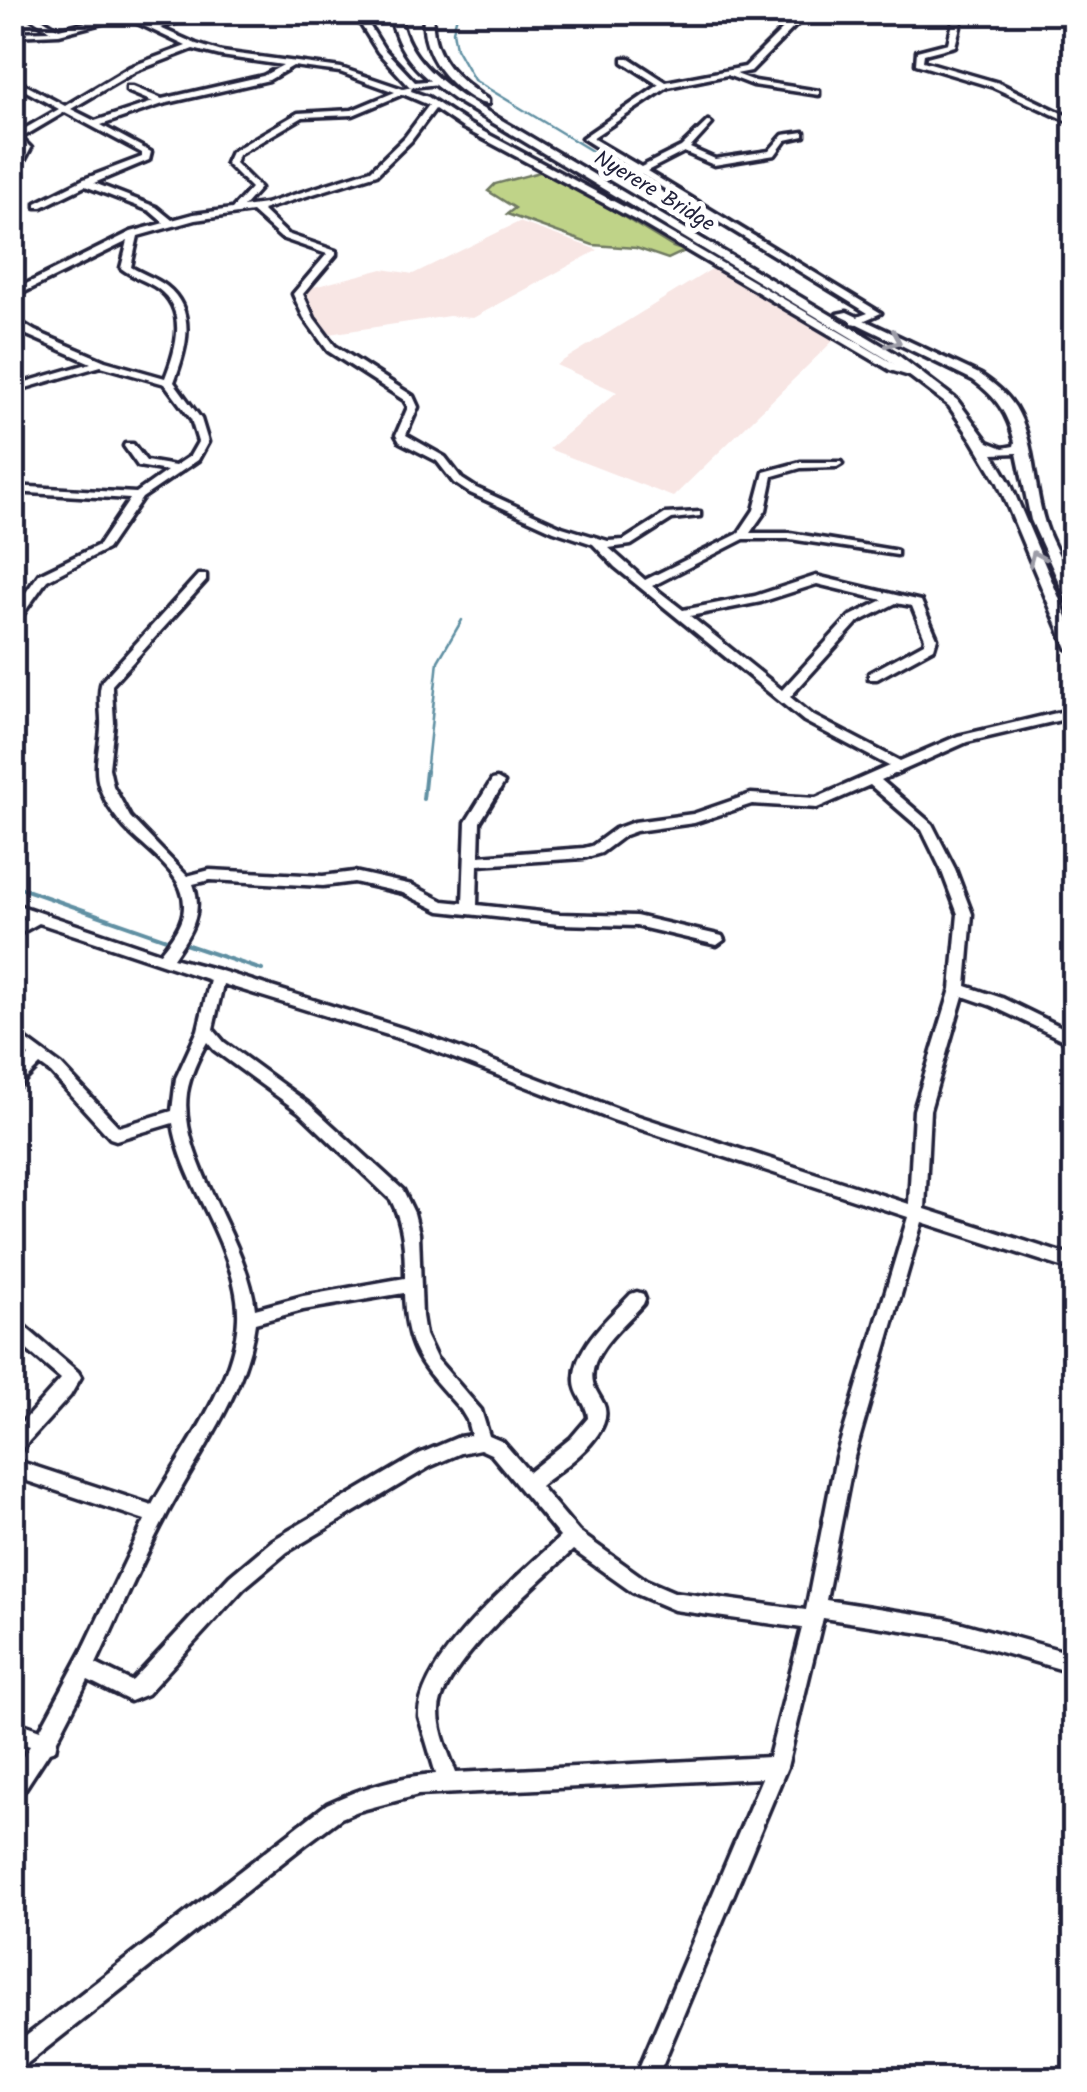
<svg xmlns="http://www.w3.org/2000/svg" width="1087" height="2092" viewBox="0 0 1087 2092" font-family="Kalam,sans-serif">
	<rect width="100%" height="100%" fill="#fff"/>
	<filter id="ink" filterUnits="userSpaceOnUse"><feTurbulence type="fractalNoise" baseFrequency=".01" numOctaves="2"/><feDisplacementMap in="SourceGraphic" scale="20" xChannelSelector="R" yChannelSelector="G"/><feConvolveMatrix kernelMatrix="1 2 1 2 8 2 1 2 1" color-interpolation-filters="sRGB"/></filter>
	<g filter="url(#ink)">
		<path fill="#f8e6e4" d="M519,222L598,250L473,318L449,316L322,335L306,289L383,269L413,274Z
			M715,267L836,338L673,497L549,449L617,392L556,365Z"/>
		<path fill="#bfd388" stroke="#707a62" stroke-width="2.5" d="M547,170L673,247L685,251L668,259L636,248L593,245L507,214L515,208L488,191L495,184Z"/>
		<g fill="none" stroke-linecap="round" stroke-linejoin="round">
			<path stroke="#6090a3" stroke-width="2.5" d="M458,12L453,31L456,48L474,80L650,186
				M426,774L438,661L462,620"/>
			<path stroke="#6090a3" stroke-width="4" d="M423,799L426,771
				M12,885L172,941
				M182,943L262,970"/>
			<defs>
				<path id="minor" d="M22,12H32L59,29L119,14L116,12H127L153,24L194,12H208L160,28L196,44L222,52L341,68L403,89L412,87L411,91L428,97L469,124L643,217L898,366L923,374L924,376L919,379L890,370L637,221L463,128L435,109L411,141L377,174L262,210L287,234L336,251V255L303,294L314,318L335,346L413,396L418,407L406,435L445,457L462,479L476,488L562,527L608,541L624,540L665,514L700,512V516L672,519L631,545L609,548L645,580L738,534L754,510L764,472L801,462H841L842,464L837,467L801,468L773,476L766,510L750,533H790L893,550L897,551V555L790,539H744L652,586L683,610L755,596L816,576L921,601L937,638L934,648L877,679H869V673L924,643L925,638L912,606L896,603L857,623L790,697L812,715L900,761L958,736L1069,710L1074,713V728L1069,727L1065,719L967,742L881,780L932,824L955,869L972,914L966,986L1002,998L1074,1033V1045L992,1006L963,996L930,1110L925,1209L1074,1257V1271L922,1222L854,1457L826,1600L948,1619L1074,1654V1673L948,1637L823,1618L787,1767L656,2080H634L762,1778L418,1795L358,1811L341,1818L306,1844L20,2069L12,2072V2047L327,1804C361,1788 399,1776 436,1774L419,1717C418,1658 519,1576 560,1537L491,1454L480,1449L461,1453L431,1466L287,1552L244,1588L147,1694L130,1701L88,1680L57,1740L55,1750L49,1752L19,1798L12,1801V1773L30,1746L12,1740V1720L40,1730L83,1650L145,1520L12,1476V1459L152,1505C182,1451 236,1382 238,1318C239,1293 230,1267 221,1244C205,1204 180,1167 173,1123L116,1140L110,1138L51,1073L40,1065L17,1088L12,1090V1074L29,1056L12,1044V1029L61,1065L119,1127L172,1111L176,1078L198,1030L210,980L39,923L12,938V926L25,918L12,913V903L160,953C170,940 184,924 184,906C185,873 145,850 125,828C115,817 105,802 100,788C93,767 100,749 101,727C102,712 97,696 102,681L198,575H206V581L112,685V689L114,723L109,768L113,786L130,817L187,876L210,870L323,876L354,872L412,885L443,901L463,903L466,822L492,780L497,779L504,783L480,822L479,856L584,848L592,846L615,829L634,822L693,814L751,794L816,798L889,766L804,721L615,567L593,544L554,531L468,492L454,483L437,461L400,442L396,435L408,407L404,400L328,351L304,318L293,294L327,254L281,238L252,212L195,220L138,236L131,267C142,274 156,278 166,286C198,311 186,350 174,382L201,419L208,442L198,460L142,498L107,549L47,580L16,624L12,625V612L39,574L99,545L130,499L12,492V486L136,493L167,471L138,466L124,446L125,444H133L146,461L175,466L190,456L198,442L191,419L165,384L101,366L12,392V386L91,363L27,335L12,325V317L35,331L105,361L165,378C177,348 188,310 157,288C145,280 132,277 121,268L128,241L12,298V291L131,232L164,223L150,211L85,186L42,207H36V203L84,179L142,157V153L65,112L21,138L31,148L19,171H13L22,148L12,142V136L59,109L13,84L20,82L65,106L130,67L186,46L125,17L59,34L12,36V32L51,31ZM193,49L221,56L283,65L263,76L162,99L133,87H127V91L153,102L95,121L71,109L136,71ZM293,66L340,72L395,92L352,110L298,113L231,152L226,163L251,188L232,209L194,214L172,220L156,207L94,183L149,160L151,152L101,125L163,104L269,80ZM403,94L429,105L405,137L371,170L265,204L243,207L260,188L235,163L238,155L303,117L353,115ZM817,584L883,600L849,617L782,690L690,616L761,602ZM870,785L922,830L941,869L958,914L951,989L914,1110L909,1204L623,1111L427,1036L218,970L173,958C190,934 204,913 193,884L210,880L323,886L354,882L403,893L440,911L559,924L636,926L717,945L724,940L722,936L636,916L559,914L477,905L478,865L584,858L601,853L625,835L636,831L694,823L752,804L817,808ZM223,984L417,1044L613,1120L908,1217L836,1457L806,1610L674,1592L646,1580L579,1532L540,1486C560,1470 618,1433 603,1403C596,1390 589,1383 594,1366C601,1343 627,1322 643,1304L645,1299L643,1294L637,1292L631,1294C610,1317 573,1347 575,1381C575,1396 588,1404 588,1418L571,1438L529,1472L503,1442L489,1436L481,1410L436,1358L425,1335L422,1316L419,1233L414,1213L403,1190L309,1104L224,1042L213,1029ZM207,1042L214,1050L299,1112L391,1200C404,1225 405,1250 405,1278L303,1296L255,1309C247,1237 178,1160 187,1093C190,1075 198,1058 207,1042ZM404,1293C406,1355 423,1366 461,1410L467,1420L471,1435L459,1437L419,1454L273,1540L230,1576L133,1680L131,1681L96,1664C119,1615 140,1565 165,1518C197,1456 246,1394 255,1323L303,1310ZM573,1550L632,1592L674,1610L802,1628L769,1757L456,1773C449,1754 439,1733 439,1712C439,1667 540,1582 573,1550Z
					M353,12H361L384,49L415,82L436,80H439V84L410,87L378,52Z
					M800,12H809L751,71L736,74L755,81L819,91V95L753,85L727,75L668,87L592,138L641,167L681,147L708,121L712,124L690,148L715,159L769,151L783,135L804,132V136L786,140L775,155L714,165L684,152L647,171L881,313L856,324L852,323V319L868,313L640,174H635L634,171L582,138L659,85L623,62V58H629L666,82L745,67Z
					M957,21L961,23L955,46L924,54L923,61L999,83L1074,119V124L993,87L916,64L917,51L948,43L953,23Z
					M12,1319L18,1321L78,1372L81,1377L70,1396L18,1453L12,1455V1434L61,1379L12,1337Z"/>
				<path id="major" d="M390,12H399C405,53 430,73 461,96L895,353L957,400L988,442L1003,448L1014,446L1015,442C1008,414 997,397 973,380L837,314L847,312L981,375C994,384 1006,393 1015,407C1037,444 1032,491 1048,532C1058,557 1074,577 1074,604L1067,600L1031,520L1017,453L993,454L1010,483L1074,633V652L1067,648L998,483L973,441L949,406L887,359L455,100C422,76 396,55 390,12Z
					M424,12H433C429,55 455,78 488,100V104C478,103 469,97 460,90C435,69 421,45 424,12Z"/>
			</defs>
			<use href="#minor" stroke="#22223b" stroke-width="7"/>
			<use href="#major" stroke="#22223b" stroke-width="7"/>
			<use href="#minor" fill="#fff" fill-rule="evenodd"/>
			<use href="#major" fill="#fff" fill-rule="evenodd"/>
		</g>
		<defs><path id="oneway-chevron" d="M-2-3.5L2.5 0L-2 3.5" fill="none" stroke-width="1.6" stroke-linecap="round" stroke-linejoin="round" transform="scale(2.5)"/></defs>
		<g stroke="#9c9ca7">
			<use href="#oneway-chevron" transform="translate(894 340) rotate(24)"/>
			<use href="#oneway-chevron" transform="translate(1036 558) rotate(-113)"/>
		</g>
	</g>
	<g text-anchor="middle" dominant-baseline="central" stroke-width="10" stroke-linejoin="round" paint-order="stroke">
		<g font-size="22" fill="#22223b" stroke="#fff">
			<text transform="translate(654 192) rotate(31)">Nyerere Bridge</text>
		</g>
	</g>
	<rect width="1087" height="2092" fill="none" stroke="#fff" stroke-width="50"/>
	<rect x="25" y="25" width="1037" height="2042" fill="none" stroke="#22223b" stroke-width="4" filter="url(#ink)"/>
</svg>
